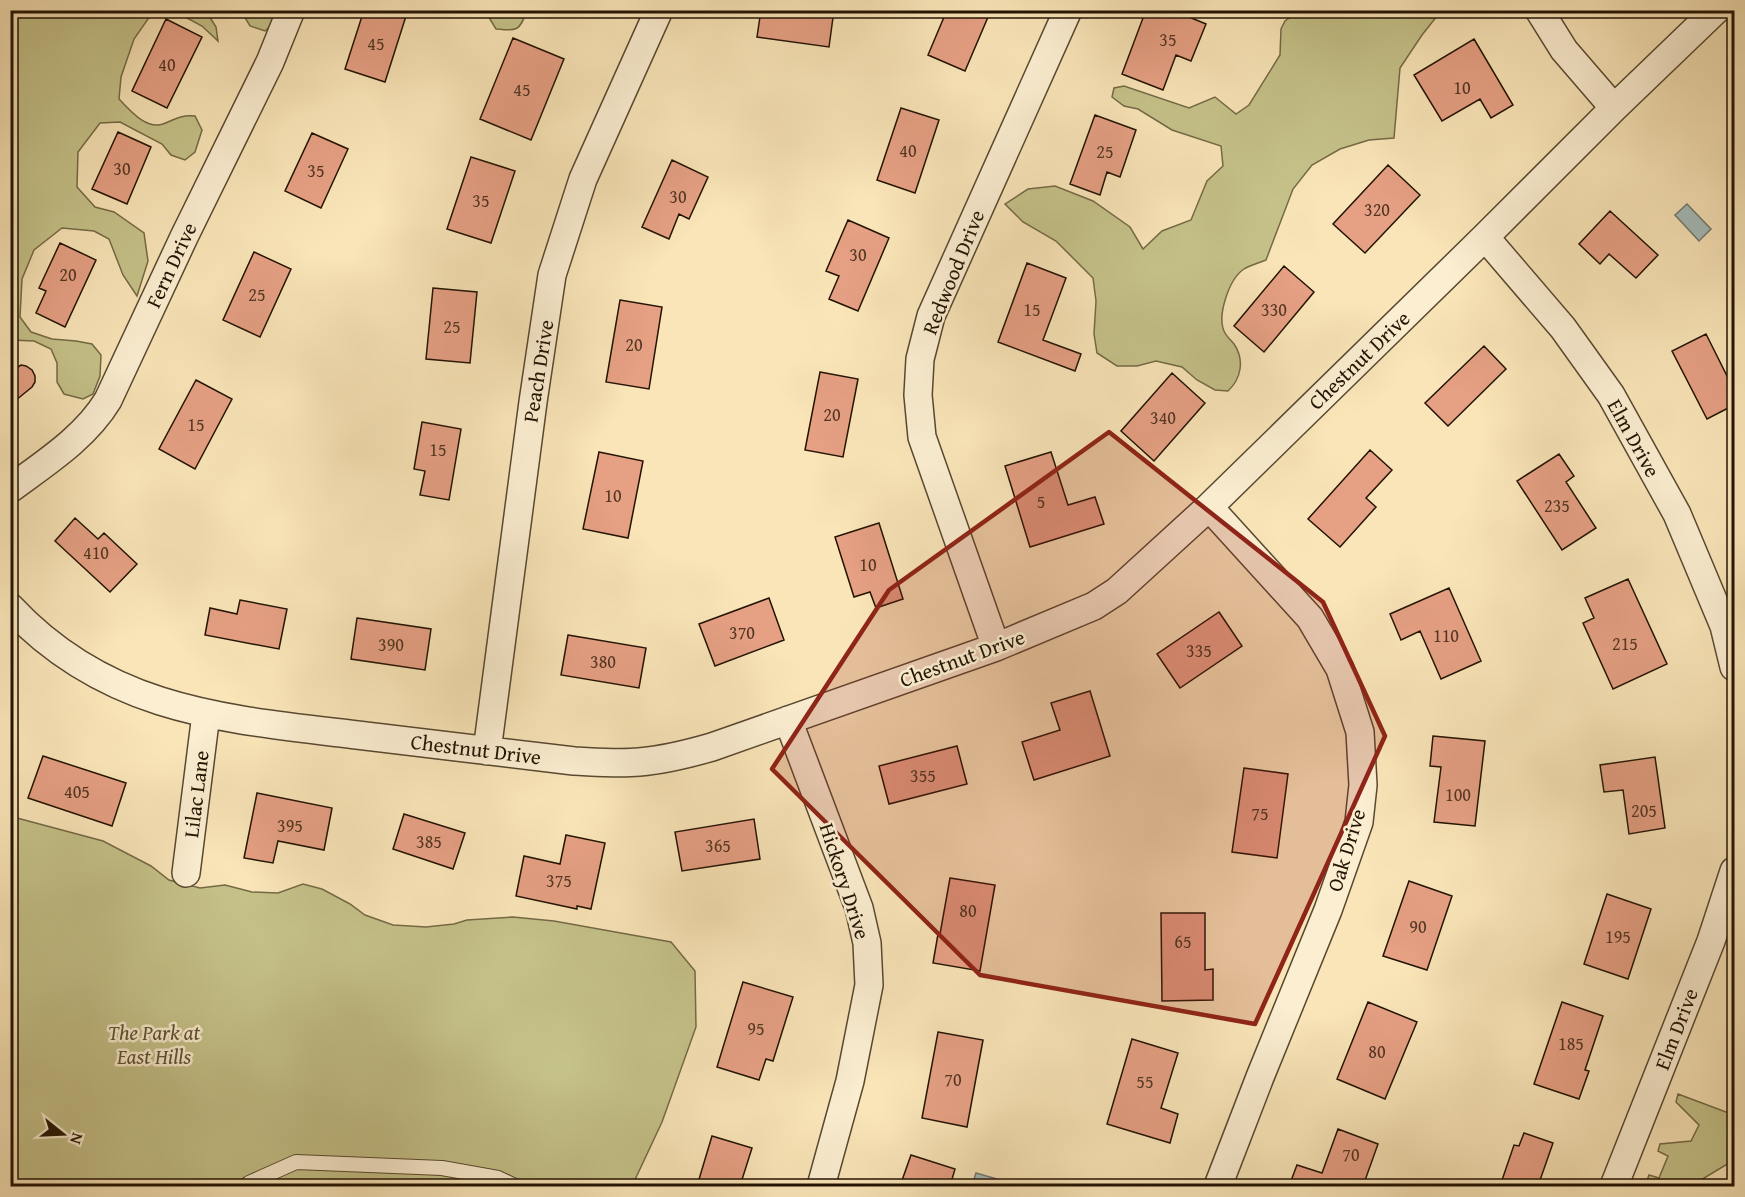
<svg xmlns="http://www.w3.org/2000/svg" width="1745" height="1197" viewBox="0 0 1745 1197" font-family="'Gentium Book Plus',serif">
	<rect width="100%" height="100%" fill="#f9e5b8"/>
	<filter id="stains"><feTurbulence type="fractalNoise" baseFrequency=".00333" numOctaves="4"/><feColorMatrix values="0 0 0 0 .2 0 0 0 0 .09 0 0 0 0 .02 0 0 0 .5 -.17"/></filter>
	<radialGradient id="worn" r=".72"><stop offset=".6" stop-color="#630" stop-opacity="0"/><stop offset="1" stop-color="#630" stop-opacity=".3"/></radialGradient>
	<path fill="#c5c289" stroke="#746a46" stroke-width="1.5" d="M1294,10L1441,11L1422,35L1400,68L1394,138L1369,140L1340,149L1312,165L1293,189L1266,260C1259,263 1250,265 1244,269C1229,279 1216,317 1225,333C1227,337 1232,341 1234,344C1245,360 1241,379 1228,391L1215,390L1197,380L1182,367L1156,361L1137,366H1117L1097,353L1094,334L1096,301L1093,278L1056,241L1023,222L1005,204L1028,189L1055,186L1093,201L1130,227L1143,249L1162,231L1191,220L1207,181L1223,166L1221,146L1172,130L1138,109L1124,106L1112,97L1114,88L1124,86L1189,108L1215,97L1236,114L1249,105L1280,55L1281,29L1285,21L1292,16Z
		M10,11H163L150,16L134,39L121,77L119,99C130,110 146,130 163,124C177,119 178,115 195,116L202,130L195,152L185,160L171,155L162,144L120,122L100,123L78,152L77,187L95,207L114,212L144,233L148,261L137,296L123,275L109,239L94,231L62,228L34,250L22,279L20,317L31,332L52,339L76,341L92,344L101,355L100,376L93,394L83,399L64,394L57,382V363L51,349L34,341L11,340Z
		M174,11H206L216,27L218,41L202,26Z
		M241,11H279L276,21L265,31L250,26Z
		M485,11V10L527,11C519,31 518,31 496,29Z
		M17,818L103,841L151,866L169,880L200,888L225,885L252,892L278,893L303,884L322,889L350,904L365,915L393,925L426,927L454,924L467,920L513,917L554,921L671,942L695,971L696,1027L662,1122L632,1186H11L10,819Z
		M1678,1094L1734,1115V1160L1691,1186H1645L1649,1175L1659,1178L1668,1156L1658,1151L1660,1144L1691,1141L1699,1125L1676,1102Z"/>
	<path fill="#a4bcbb" stroke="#707871" stroke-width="1.5" d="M1687,204L1711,229L1699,241L1675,215Z
		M976,1173L997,1179L995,1186H972Z"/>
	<path fill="#e6a084" stroke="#221303" stroke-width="1.5" d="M364,10H388L406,16L385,82L345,69Z
		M761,10H834L829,47L757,37Z
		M947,10H991L965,71L928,55Z
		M1146,10H1172L1206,24L1191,61L1176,55L1163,90L1122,74Z
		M166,19L202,37L167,108L132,91Z
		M513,38L564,59L531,140L480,119Z
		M1474,39L1513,105L1491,118L1480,99L1442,121L1414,75Z
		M901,108L939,120L915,193L877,180Z
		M1095,115L1136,130L1120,177L1107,172L1100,195L1070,184Z
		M118,132L151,147L127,204L92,189Z
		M312,133L348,149L321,208L285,191Z
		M471,157L515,171L491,243L447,229Z
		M672,160L708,177L689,219L679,214L669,239L642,227Z
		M1388,165L1420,195L1365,253L1333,224Z
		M1610,211L1658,255L1636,278L1609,254L1600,264L1579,244Z
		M848,220L889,238L858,311L829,299L839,276L826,271Z
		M60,243L96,260L65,327L36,313L46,291L39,288Z
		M254,252L291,269L260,337L223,320Z
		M1027,263L1066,278L1043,340L1081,354L1075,371L998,342Z
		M1284,266L1314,292L1264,352L1234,326Z
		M433,288L477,292L470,363L426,359Z
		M620,300L662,307L649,389L606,382Z
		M1706,334L1734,390V405L1707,419L1672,351Z
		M1484,346L1506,369L1448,426L1425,403Z
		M21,365L26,366L32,370L35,376V382L32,387L10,405V372Z
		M820,372L858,379L843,457L805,450Z
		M1172,373L1205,403L1154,461L1121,431Z
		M196,380L232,399L195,469L159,449Z
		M422,422L461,429L449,500L420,495L425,471L414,469Z
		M1370,450L1392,470L1366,498L1376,507L1340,547L1308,519Z
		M599,452L643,461L628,538L583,529Z
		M1051,452L1068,505L1095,497L1104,524L1030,547L1005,466Z
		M1559,454L1574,476L1566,482L1596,528L1562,550L1517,481Z
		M75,518L98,539L104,533L137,564L110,592L55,541Z
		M879,523L903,599L876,608L870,592L854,597L835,537Z
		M1628,579L1667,664L1613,689L1583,623L1594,618L1585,598Z
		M1449,588L1481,661L1441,679L1420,631L1401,640L1390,614Z
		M769,598L784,640L715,666L699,624Z
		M240,600L287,609L279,649L205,635L210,608L237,614Z
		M1219,612L1242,646L1180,688L1157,654Z
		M357,618L431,629L425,670L351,659Z
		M568,635L646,648L639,688L561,675Z
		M1090,691L1110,756L1034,780L1022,742L1060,730L1051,703Z
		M1433,736L1485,741L1475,826L1434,822L1441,767L1430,766Z
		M957,746L967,784L889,804L879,766Z
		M43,756L126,783L112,826L28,798Z
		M1655,757L1665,828L1629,834L1623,790L1604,792L1600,765Z
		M1244,768L1288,774L1277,858L1232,852Z
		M257,793L332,808L324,850L278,841L273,863L244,858Z
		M404,814L465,833L453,869L393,849Z
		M754,819L760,859L682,871L675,832Z
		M566,835L605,843L591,909L577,906V909L516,896L524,856L560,864Z
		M950,878L995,885L980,971L933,963L938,934H940Z
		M1409,881L1452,896L1427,970L1383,956Z
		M1607,894L1651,909L1628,979L1584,964Z
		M1161,913H1205V970L1213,969V1000L1162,1001Z
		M743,982L793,997L773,1061L766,1059L759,1080L717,1067Z
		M1368,1002L1417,1022L1385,1099L1337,1079Z
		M1562,1002L1603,1016L1585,1070L1589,1071L1579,1099L1534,1084Z
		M938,1032L983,1040L967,1127L922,1118Z
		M1132,1039L1178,1053L1161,1108L1178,1114L1170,1143L1107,1124Z
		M1338,1129L1378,1144L1363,1186H1289L1297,1165L1322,1173Z
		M1524,1133L1553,1143L1538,1186H1500L1514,1145L1519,1146Z
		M712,1136L752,1148L740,1186H697Z
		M911,1155L955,1169L950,1186H900Z"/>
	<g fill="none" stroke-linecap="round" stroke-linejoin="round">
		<defs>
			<path id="lane" d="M245,1186L249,1183L296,1162L442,1168L498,1178L515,1186"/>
			<path id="street" d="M1539,10L1564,50L1614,108
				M1485,237L1563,328L1611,395L1677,514L1724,626L1734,667
				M10,489C45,463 85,438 108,400L184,237L270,62L291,10
				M1209,507L1310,618L1340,669L1360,732L1363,785L1359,822L1328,910L1260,1077L1218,1186
				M10,607C107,711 224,719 357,735C429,744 502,752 574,761C596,762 618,764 639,762C664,760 688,754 712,747L996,647L1094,606L1117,591L1209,507L1485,237L1614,108L1716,10
				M996,647L922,437L918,395L920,359L931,316L1068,10
				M788,720L859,908L867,943L869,985L850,1081L821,1186
				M487,751L533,402L552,275L583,179L659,10
				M186,873L206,714
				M1614,1186L1711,941L1734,871"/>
		</defs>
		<use href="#lane" stroke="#584830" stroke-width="16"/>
		<use href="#street" stroke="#584830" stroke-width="30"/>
		<use href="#lane" stroke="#fbeed1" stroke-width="14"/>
		<use href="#street" stroke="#fbeed1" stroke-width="27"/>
	</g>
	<path fill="#8f2418" fill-opacity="0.2" stroke="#8f2418" stroke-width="4.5" stroke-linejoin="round" d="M1109,432L1323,602L1385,736L1255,1024L980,975L772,769L889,590Z"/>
	<g text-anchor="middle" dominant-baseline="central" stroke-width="5" stroke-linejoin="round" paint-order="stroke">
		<g font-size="18" fill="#533623">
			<text x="1168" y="39">35</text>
			<text x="376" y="43">45</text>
			<text x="167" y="64">40</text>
			<text x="1462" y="87">10</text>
			<text x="522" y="89">45</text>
			<text x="908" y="150">40</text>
			<text x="1105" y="151">25</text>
			<text x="122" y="168">30</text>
			<text x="316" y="170">35</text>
			<text x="678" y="196">30</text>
			<text x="481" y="200">35</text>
			<text x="1377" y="209">320</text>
			<text x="858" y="254">30</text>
			<text x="68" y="274">20</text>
			<text x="257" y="294">25</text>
			<text x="1032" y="309">15</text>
			<text x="1274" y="309">330</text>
			<text x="452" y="326">25</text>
			<text x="634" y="344">20</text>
			<text x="832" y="414">20</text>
			<text x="1163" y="417">340</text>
			<text x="196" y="424">15</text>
			<text x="438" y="449">15</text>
			<text x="613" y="495">10</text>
			<text x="1041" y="501">5</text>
			<text x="1557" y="505">235</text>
			<text x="96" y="552">410</text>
			<text x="868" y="564">10</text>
			<text x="742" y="632">370</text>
			<text x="1446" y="635">110</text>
			<text x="1625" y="643">215</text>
			<text x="391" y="644">390</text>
			<text x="1199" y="650">335</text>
			<text x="603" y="661">380</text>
			<text x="923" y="775">355</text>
			<text x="77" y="791">405</text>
			<text x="1458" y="794">100</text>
			<text x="1644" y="810">205</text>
			<text x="1260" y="813">75</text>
			<text x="290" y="825">395</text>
			<text x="429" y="841">385</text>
			<text x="718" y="845">365</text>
			<text x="559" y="880">375</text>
			<text x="968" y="910">80</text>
			<text x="1418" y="926">90</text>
			<text x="1618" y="936">195</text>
			<text x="1183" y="941">65</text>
			<text x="756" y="1028">95</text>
			<text x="1571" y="1043">185</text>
			<text x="1377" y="1051">80</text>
			<text x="953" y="1079">70</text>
			<text x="1145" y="1081">55</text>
			<text x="1351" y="1154">70</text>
		</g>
		<g font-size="21" fill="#221303" stroke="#fbeed1">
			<text transform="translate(171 265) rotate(-65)">Fern Drive</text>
			<text transform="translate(953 272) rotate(-68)">Redwood Drive</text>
			<text transform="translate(1359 360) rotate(-44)">Chestnut Drive</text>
			<text transform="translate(538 371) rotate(-81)">Peach Drive</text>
			<text transform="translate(1634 438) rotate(61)">Elm Drive</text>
			<text transform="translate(962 658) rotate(-20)">Chestnut Drive</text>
			<text transform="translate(476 749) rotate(7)">Chestnut Drive</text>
			<text transform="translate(196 794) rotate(-83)">Lilac Lane</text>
			<text transform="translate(1346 850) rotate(-73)">Oak Drive</text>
			<text transform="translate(845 881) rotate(72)">Hickory Drive</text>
			<text transform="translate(1676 1029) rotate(-69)">Elm Drive</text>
		</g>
		<g font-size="21" font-style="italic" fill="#5b5032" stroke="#fbeed1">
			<text x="154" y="1032">The Park at<tspan x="154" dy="24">East Hills</tspan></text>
		</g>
	</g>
	<rect width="1745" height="1197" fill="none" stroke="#f9e5b8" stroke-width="36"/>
	<rect x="12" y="12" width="1721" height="1173" fill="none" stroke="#221303" stroke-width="3"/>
	<rect x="18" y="18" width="1709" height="1161" fill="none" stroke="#221303" stroke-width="1.5"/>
	<g transform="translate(63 1134) rotate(108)" stroke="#fbeed1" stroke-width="4.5" paint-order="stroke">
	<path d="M0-4.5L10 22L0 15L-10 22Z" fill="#221303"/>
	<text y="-9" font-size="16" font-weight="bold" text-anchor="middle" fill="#221303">N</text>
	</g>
	<rect width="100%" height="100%" filter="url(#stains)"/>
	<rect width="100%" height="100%" fill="url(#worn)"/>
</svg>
